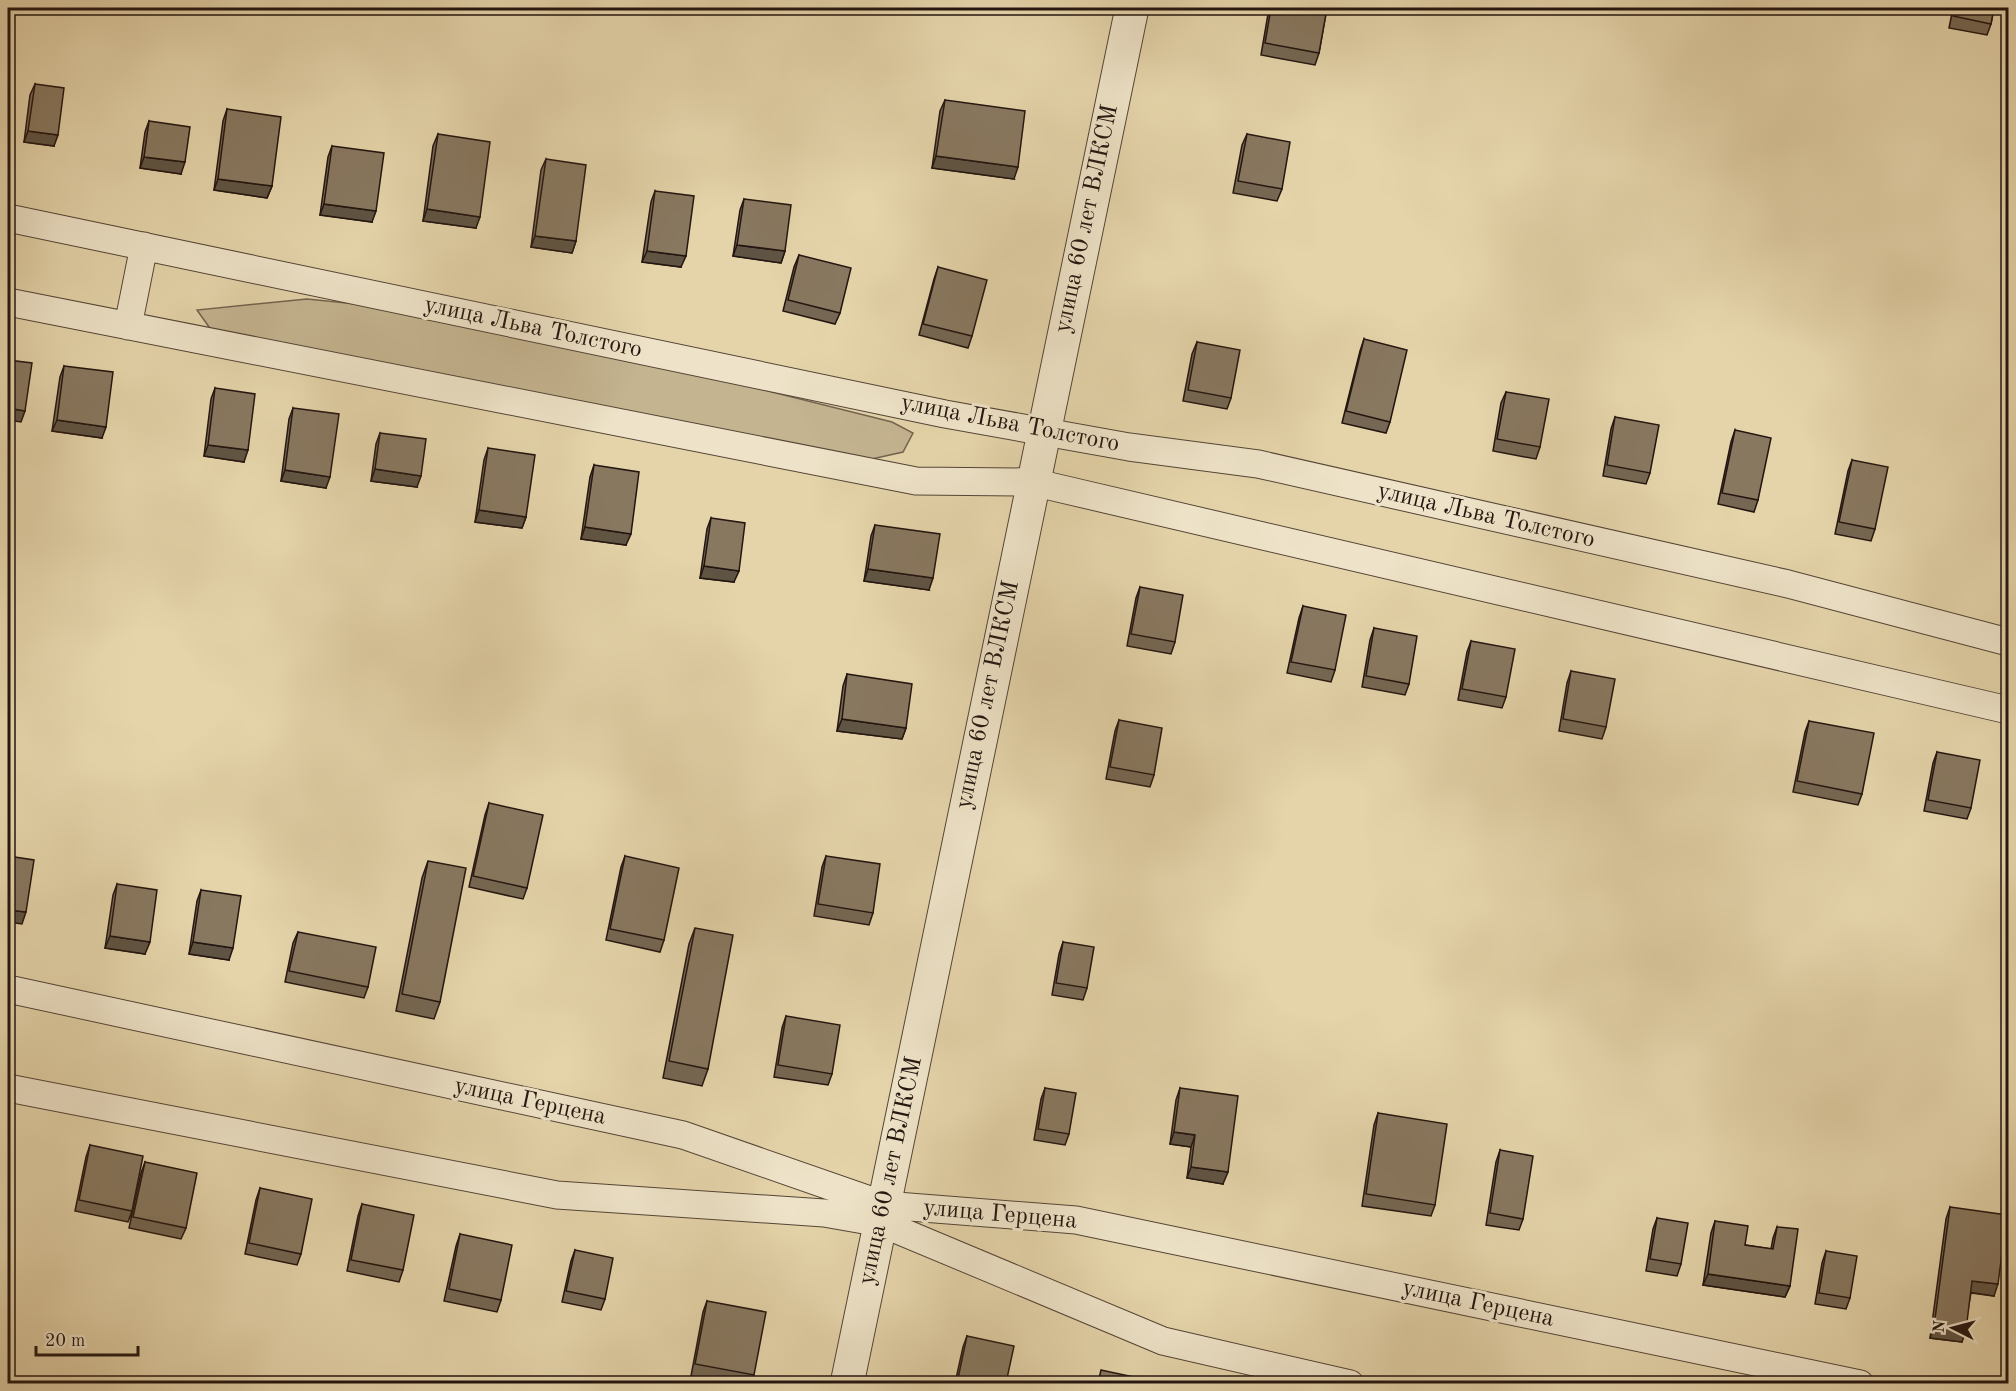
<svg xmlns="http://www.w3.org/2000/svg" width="2016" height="1391" viewBox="0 0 2016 1391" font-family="'Old Standard TT',serif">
	<rect width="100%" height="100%" fill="#e5d4aa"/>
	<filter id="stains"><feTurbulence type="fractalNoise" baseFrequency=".00333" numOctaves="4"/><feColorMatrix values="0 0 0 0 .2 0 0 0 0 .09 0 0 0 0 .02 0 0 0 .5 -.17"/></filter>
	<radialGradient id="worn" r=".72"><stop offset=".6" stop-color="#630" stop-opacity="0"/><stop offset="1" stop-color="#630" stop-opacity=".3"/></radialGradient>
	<path fill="#c4b490" stroke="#746450" stroke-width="1.5" d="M307,299L376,306L736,383L892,422L913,433L903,452L863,461L214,334L197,310Z"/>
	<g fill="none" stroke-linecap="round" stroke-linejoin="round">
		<defs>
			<path id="minor" d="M8,218L945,414L1129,447L1258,464L1788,584L2008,642
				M8,302L916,481L1032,482L2008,710
				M128,326L144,246
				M8,989L683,1135L884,1205L1076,1220L1860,1384
				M8,1088L557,1195L824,1213L881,1223L1163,1341L1350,1384"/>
			<path id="tertiary" d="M847,1384L1132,8"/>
		</defs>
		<use href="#minor" stroke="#544536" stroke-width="29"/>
		<use href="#tertiary" stroke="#544536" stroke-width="35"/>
		<use href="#minor" stroke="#eee3c8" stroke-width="27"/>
		<use href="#tertiary" stroke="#eee3c8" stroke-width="33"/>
	</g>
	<path fill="#756753" stroke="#231510" stroke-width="1.5" d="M1269,8H1327L1319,53L1315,65L1261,55Z
		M1849,8H1878L1876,13Z
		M1953,8H1994L1991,24L1987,35L1949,28Z
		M35,84L54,146L24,142L30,95Z
		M945,100L1014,179L932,168L940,111Z
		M227,109L272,186L267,198L214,190L223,121Z
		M149,121L181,174L140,168L145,132Z
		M438,134L476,228L423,221L433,146Z
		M1247,134L1282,189L1277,201L1233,193L1242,145Z
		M332,146L372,222L320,215L328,157Z
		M546,159L576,241L572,253L531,247L541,170Z
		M655,191L681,267L642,262L651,202Z
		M744,199L785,251L781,263L733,256L740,210Z
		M799,255L840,313L835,324L783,311L794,267Z
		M938,267L972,336L968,348L919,335L934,279Z
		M1364,339L1390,422L1386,433L1342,423L1360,351Z
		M1197,342L1231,398L1227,409L1183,401L1192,354Z
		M64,366L102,438L52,431L60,377Z
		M215,388L244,462L204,456L211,399Z
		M1506,392L1540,447L1536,459L1493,451L1501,403Z
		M293,408L326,488L281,481L289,419Z
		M1615,417L1650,473L1646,484L1603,476L1611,429Z
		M1735,430L1758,500L1754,512L1718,504L1731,442Z
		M380,433L417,487L371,481L376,444Z
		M488,448L526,517L522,528L475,522L484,460Z
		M1852,460L1875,529L1871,541L1835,534L1848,471Z
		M594,465L626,545L581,539L590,477Z
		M711,518L734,582L700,578L707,529Z
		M875,525L929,590L864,581L871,536Z
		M1140,587L1175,642L1171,654L1127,646L1136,598Z
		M1303,606L1335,670L1331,682L1287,673L1299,618Z
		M1374,628L1409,684L1405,695L1362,687L1370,640Z
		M1471,641L1506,697L1502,708L1458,700L1467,652Z
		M1571,671L1606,727L1602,739L1559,731L1567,683Z
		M847,674L906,728L902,739L837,731L843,686Z
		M1119,720L1154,775L1150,787L1106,779L1115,731Z
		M1809,721L1862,794L1858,805L1793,792L1805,732Z
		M1937,752L1971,808L1967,819L1924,811L1933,763Z
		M489,803L527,888L523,899L469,887L485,815Z
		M625,856L664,940L660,952L606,940L621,867Z
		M826,856L873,913L869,925L814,916L822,867Z
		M428,861L440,1002L434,1019L396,1011L422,878Z
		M117,884L145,954L105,948L113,895Z
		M201,890L229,960L189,954L197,901Z
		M695,928L708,1069L702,1086L663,1078L689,944Z
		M298,932L368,987L364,998L285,982L293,943Z
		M1063,942L1087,988L1083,1000L1052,995L1059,954Z
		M786,1016L832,1074L828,1085L774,1077L782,1028Z
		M1045,1088L1069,1134L1065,1145L1034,1140L1041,1099Z
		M1180,1088L1223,1184L1187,1178L1191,1147L1170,1144L1176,1100Z
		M1378,1113L1435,1205L1431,1216L1362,1206L1374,1125Z
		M90,1145L132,1211L128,1222L75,1211L86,1157Z
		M1500,1150L1523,1219L1519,1230L1486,1225L1496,1162Z
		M145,1162L186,1228L181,1239L129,1228L141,1173Z
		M260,1188L301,1254L297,1265L245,1254L256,1200Z
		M362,1204L403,1270L399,1282L347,1271L358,1216Z
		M1950,1207L1994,1296L1971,1293L1962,1342L1930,1338L1946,1219Z
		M1657,1218L1681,1264L1677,1276L1646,1271L1653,1229Z
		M1715,1221L1745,1245L1771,1249L1773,1238L1777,1227L1790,1286L1785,1297L1703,1285L1711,1233Z
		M460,1234L501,1300L497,1312L444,1301L456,1246Z
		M575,1250L605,1299L601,1310L562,1302L571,1261Z
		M1826,1251L1850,1298L1846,1309L1815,1304L1822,1263Z
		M707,1301L754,1375L751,1383H732L691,1376L703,1312Z
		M967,1336L1006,1383H955L963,1347Z"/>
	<path fill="#5f5443" stroke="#231510" stroke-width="1.5" d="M28,131L58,135L54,146L24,142Z
		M936,156L1018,167L1014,179L932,168Z
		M144,157L185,162L181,174L140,168Z
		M218,179L272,186L267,198L214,190Z
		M324,204L376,211L372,222L320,215Z
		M427,209L480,217L476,228L423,221Z
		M535,236L576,241L572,253L531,247Z
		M737,245L785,251L781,263L733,256Z
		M647,251L686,256L681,267L642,262Z
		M8,408L25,411L21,422L8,420Z
		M57,420L106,427L102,438L52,431Z
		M208,445L248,450L244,462L204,456Z
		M375,469L421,476L417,487L371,481Z
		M285,470L330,477L326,488L281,481Z
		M479,510L526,517L522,528L475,522Z
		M585,527L631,534L626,545L581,539Z
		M704,566L739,571L734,582L700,578Z
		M868,569L933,578L929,590L864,581Z
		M842,719L906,728L902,739L837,731Z
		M8,910L26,912L22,924L8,922Z
		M110,936L150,942L145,954L105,948Z
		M193,942L233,948L229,960L189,954Z
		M1174,1132L1195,1135L1191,1147L1170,1144Z
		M1191,1167L1228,1172L1223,1184L1187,1178Z
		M1708,1274L1790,1286L1785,1297L1703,1285Z
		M1972,1281L1998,1284L1994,1296L1968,1292Z
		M1934,1326L1966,1330L1962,1342L1930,1338Z"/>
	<path fill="#887860" stroke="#231510" stroke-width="1.5" d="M1271,8H1327L1319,53L1265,43Z
		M1955,8H1994L1991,24L1953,16Z
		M35,84L64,88L58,135L28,131Z
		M945,100L1025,111L1018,167L936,156Z
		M227,109L281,117L272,186L218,179Z
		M149,121L190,127L185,162L144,157Z
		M438,134L490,142L480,217L427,209Z
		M1247,134L1290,142L1282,189L1238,181Z
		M332,146L384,153L376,211L324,204Z
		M546,159L586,165L576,241L535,236Z
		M655,191L694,196L686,256L647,251Z
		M744,199L791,205L785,251L737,245Z
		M799,255L851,268L840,313L788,300Z
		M938,267L987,280L972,336L923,324Z
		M1364,339L1407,350L1390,422L1346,411Z
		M1197,342L1240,350L1231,398L1188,390Z
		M8,360L32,363L25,411L8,408Z
		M64,366L113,372L106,427L57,420Z
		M215,388L255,394L248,450L208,445Z
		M1506,392L1549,399L1540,447L1497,439Z
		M293,408L339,414L330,477L285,470Z
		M1615,417L1659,425L1650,473L1607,465Z
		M1735,430L1771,438L1758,500L1722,493Z
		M380,433L426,439L421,476L375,469Z
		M488,448L535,455L526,517L479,510Z
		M1852,460L1888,467L1875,529L1839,522Z
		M594,465L639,472L631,534L585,527Z
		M711,518L745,523L739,571L704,566Z
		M875,525L940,534L933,578L868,569Z
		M1140,587L1183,595L1175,642L1131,634Z
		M1303,606L1346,615L1335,670L1291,662Z
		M1374,628L1417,636L1409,684L1366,676Z
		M1471,641L1515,649L1506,697L1462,689Z
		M1571,671L1615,679L1606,727L1563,719Z
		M847,674L912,684L906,728L842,719Z
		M1119,720L1162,728L1154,775L1110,767Z
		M1809,721L1874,733L1862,794L1797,781Z
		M1937,752L1980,760L1971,808L1928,800Z
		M489,803L543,815L527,888L473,876Z
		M8,856L34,860L26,912L8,910Z
		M625,856L679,868L664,940L610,929Z
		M826,856L880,864L873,913L818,904Z
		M428,861L466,868L440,1002L402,994Z
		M117,884L157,890L150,942L110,936Z
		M201,890L241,896L233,948L193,942Z
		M695,928L733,935L708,1069L669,1061Z
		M298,932L376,947L368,987L289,971Z
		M1063,942L1094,947L1087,988L1056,983Z
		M786,1016L840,1025L832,1074L778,1065Z
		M1045,1088L1076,1093L1069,1134L1038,1129Z
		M1180,1088L1238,1096L1228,1172L1191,1167L1195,1135L1174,1132Z
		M1378,1113L1447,1124L1435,1205L1366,1194Z
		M90,1145L143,1156L132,1211L79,1200Z
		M1500,1150L1533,1156L1523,1219L1490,1213Z
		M145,1162L197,1173L186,1228L133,1217Z
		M260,1188L312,1199L301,1254L249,1243Z
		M362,1204L414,1215L403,1270L351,1260Z
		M1950,1207L2007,1215L1998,1284L1972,1281L1966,1330L1934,1326Z
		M1657,1218L1688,1223L1681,1264L1650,1259Z
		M1715,1221L1748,1226L1745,1245L1773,1249L1777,1227L1798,1229L1790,1286L1708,1274Z
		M460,1234L512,1245L501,1300L449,1289Z
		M575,1250L613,1258L605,1299L566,1291Z
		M1826,1251L1857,1256L1850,1298L1819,1293Z
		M707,1301L766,1312L754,1375L695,1364Z
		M967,1336L1014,1346L1006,1383H957Z
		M1101,1370L1148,1380L1147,1383H1098Z
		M1210,1381L1220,1383H1209Z"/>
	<g text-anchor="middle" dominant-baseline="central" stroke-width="6" stroke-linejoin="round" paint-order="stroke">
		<g font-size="24" fill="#231510" stroke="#eee3c8">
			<text transform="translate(1087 219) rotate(-78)">улица 60 лет ВЛКСМ</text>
			<text transform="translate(533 328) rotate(12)">улица Льва Толстого</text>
			<text transform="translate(1010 424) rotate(11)">улица Льва Толстого</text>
			<text transform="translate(1486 516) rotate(13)">улица Льва Толстого</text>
			<text transform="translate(988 695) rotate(-78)">улица 60 лет ВЛКСМ</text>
			<text transform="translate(530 1102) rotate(12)">улица Герцена</text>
			<text transform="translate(891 1171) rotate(-78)">улица 60 лет ВЛКСМ</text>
			<text transform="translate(1000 1215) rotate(5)">улица Герцена</text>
			<text transform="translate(1478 1304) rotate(12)">улица Герцена</text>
		</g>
	</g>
	<rect width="2016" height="1391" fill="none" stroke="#e5d4aa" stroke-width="30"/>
	<rect x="9" y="9" width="1998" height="1373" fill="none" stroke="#231510" stroke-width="3"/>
	<rect x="15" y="15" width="1986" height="1361" fill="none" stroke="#231510" stroke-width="1.5"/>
	<g transform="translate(1953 1328) rotate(276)" stroke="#eee3c8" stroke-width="4.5" paint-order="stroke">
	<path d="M0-4.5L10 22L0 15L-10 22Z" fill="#231510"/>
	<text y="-9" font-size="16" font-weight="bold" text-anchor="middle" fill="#231510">N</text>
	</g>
	<path d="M36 1346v9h102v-9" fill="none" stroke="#231510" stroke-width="3"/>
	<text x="45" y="1346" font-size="18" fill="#231510" stroke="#eee3c8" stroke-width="4.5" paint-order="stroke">20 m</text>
	<rect width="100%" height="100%" filter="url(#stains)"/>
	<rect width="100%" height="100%" fill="url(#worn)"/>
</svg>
